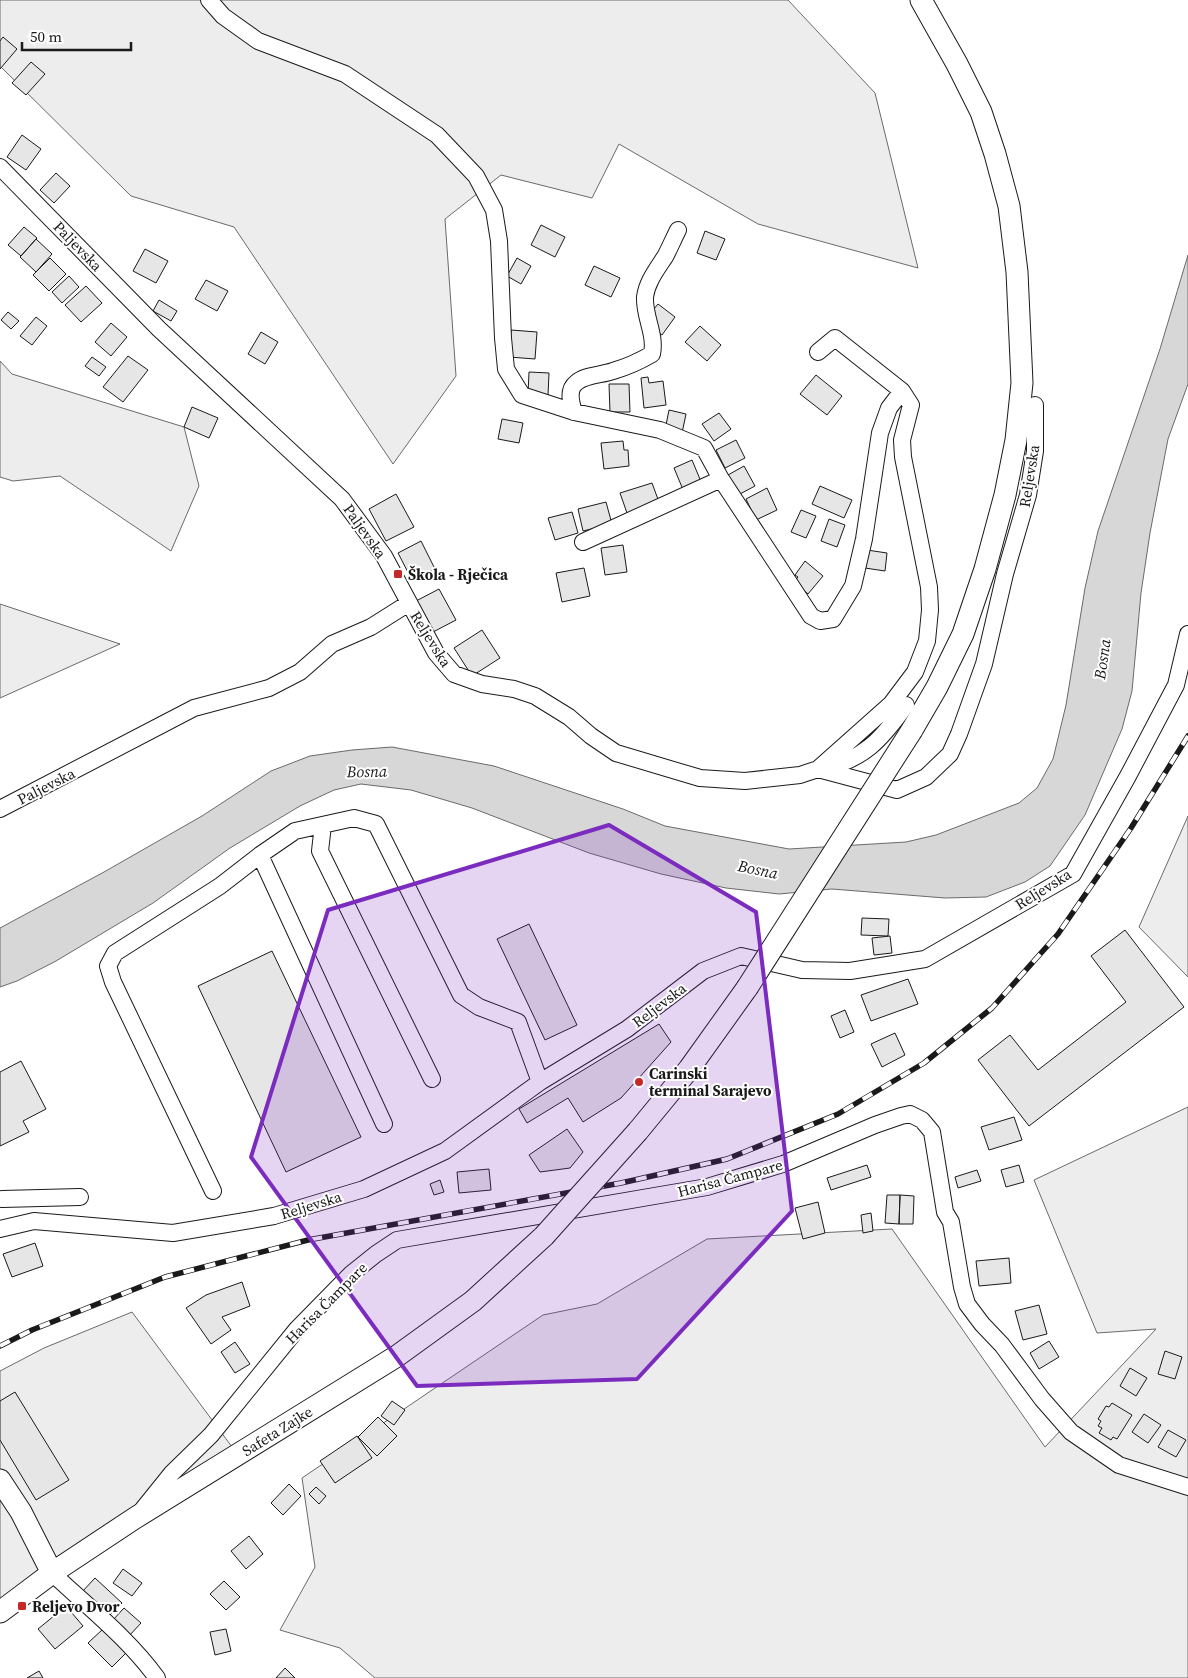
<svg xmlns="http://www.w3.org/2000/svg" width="1188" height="1678" viewBox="0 0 1188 1678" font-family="'Source Serif 4',serif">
	<rect width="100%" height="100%" fill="#fff"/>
	<path fill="#ededed" stroke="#6a6a6a" d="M0,0H788L875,93L918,268L758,224L619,144L592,198L501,175L445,219L456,376L393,464L234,227L131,196L0,66Z
		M0,361L12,374L184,427L199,486L171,551L60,476L13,481L0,477Z
		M0,604L120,644L0,698Z
		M1188,816V977L1139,927Z
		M1188,1107V1678H375L340,1648L280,1630L315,1567L302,1478L543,1315L597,1304L707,1239L892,1229L1045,1447L1156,1329L1097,1333L1034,1180Z
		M132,1312L238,1455L0,1614V1371L44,1348Z"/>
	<path fill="#d7d7d7" stroke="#6a6a6a" d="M1188,255V384L1168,439L1150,533L1141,593L1132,691L1122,729L1085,815L1050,866L1025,882L986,897L945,898L832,889L779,894L726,888L661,874L589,853L472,808L411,790L361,784L334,790L300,806L230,848L153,903L56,961L17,981L0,987V928L104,872L202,816L271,771L310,756L352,750L392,747L494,766L623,809L665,826L789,849L906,842L936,835L1019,803L1037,788L1053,759L1066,705L1085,588L1098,531L1160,349Z"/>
	<path fill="#e6e6e6" stroke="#1a1a1a" d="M3,37L17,49L0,69V41Z
		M31,62L45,74L26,95L12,83Z
		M22,135L41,149L26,170L7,157Z
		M56,173L70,186L54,203L40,190Z
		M541,225L565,237L555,257L531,245Z
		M24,227L37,238L21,256L8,245Z
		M705,231L725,239L716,260L697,253Z
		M36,239L52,254L36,272L20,257Z
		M145,249L168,261L156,283L133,271Z
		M50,258L66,274L49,291L33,275Z
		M517,258L531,266L521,284L507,276Z
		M594,266L620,278L611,297L585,285Z
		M69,276L79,287L62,303L52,292Z
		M206,280L228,291L217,311L195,299Z
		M86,286L102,303L81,322L65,305Z
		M159,300L177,311L171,321L153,311Z
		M658,304L675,317L662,335L651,327L649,315Z
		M8,312L19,321L11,329L1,320Z
		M36,317L47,326L32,345L20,336Z
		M111,323L127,337L111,356L95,342Z
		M700,326L721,345L707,361L685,342Z
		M511,330L537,332L535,359L509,357Z
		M261,332L278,342L265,364L248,354Z
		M128,356L148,370L123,402L103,387Z
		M92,357L106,367L99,376L85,366Z
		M529,372L549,373L548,395L528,394Z
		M816,375L842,396L827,415L800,394Z
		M648,377L649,383L663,381L666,405L644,408L641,378Z
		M609,384H629L630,412H610Z
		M192,407L218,418L209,438L184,427Z
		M669,410L686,414L682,433L665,430Z
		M719,413L731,429L714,441L702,424Z
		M502,419L523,423L519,443L498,439Z
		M736,440L745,458L725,468L716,450Z
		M623,441L624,450H628L629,466L604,469L601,443Z
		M692,460L702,484L684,492L674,468Z
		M744,466L755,486L738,495L728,475Z
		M652,483L659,502L627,513L620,493Z
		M820,486L852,500L844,518L812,504Z
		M767,488L777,510L756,520L746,499Z
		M396,494L414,527L386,541L369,509Z
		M606,502L612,524L583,531L578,509Z
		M801,510L816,516L806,538L791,532Z
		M572,512L578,533L555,540L548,518Z
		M829,519L845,525L837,547L821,541Z
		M421,541L435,569L412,580L398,553Z
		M623,545L627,572L605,575L601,548Z
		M867,550L887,553L885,571L865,568Z
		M805,561L823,576L808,594L794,582L798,577L795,575Z
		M584,568L590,596L562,602L556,573Z
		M439,589L456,620L433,632L416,601Z
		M482,630L500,658L472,676L454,648Z
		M862,918L889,919L888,936L861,935Z
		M529,924L577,1025L545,1040L497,939Z
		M1125,930L1184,1007L1029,1126L978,1060L1010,1035L1038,1070L1126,1002L1091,956Z
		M890,936L892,953L874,955L872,938Z
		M272,951L361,1137L286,1172L198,986Z
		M908,979L918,1004L871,1021L861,995Z
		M845,1010L854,1032L840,1038L831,1016Z
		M659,1024L671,1042L621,1098L583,1122L568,1098L527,1123L519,1109Z
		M895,1033L905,1055L882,1067L871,1044Z
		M21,1061L46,1109L23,1121L29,1132L0,1146V1072Z
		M1014,1117L1022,1140L989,1150L981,1127Z
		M567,1129L583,1152L570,1168L540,1172L529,1155Z
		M867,1165L871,1177L831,1190L827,1178Z
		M1019,1165L1024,1182L1006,1187L1001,1170Z
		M489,1169L491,1190L459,1193L457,1172Z
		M977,1170L981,1181L958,1188L955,1177Z
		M440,1180L444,1192L434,1195L430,1184Z
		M887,1195H900L899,1224L885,1223Z
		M900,1195L914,1196L913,1224H899Z
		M818,1202L825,1233L803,1239L795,1208Z
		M871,1213L873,1231L863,1233L861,1215Z
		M35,1243L43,1266L12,1277L3,1254Z
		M1009,1258L1011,1283L979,1286L976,1261Z
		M242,1282L250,1306L222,1317L231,1330L211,1344L186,1308L206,1295Z
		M1039,1305L1047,1334L1023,1340L1015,1311Z
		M1049,1341L1059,1357L1039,1369L1030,1353Z
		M235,1342L250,1364L235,1373L221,1352Z
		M1165,1351L1182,1357L1175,1379L1158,1374Z
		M1130,1368L1147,1378L1136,1396L1120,1386Z
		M15,1392L69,1480L36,1500L0,1440V1401Z
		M392,1401L405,1410L394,1425L381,1416Z
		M1112,1403L1132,1415L1117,1439L1113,1437L1111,1440L1099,1433L1102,1428L1098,1426L1101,1421L1098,1419L1106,1406L1109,1407Z
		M1144,1414L1161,1425L1148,1443L1132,1432Z
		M378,1417L397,1436L377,1456L358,1437Z
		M1168,1430L1186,1440L1176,1457L1158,1447Z
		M357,1436L372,1458L335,1483L320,1461Z
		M289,1484L301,1496L283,1515L271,1503Z
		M316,1487L326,1496L319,1504L309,1494Z
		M249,1536L263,1554L246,1569L231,1551Z
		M123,1569L142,1583L132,1596L113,1583Z
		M95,1578L122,1603L107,1618L81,1593Z
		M224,1581L240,1597L226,1610L210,1594Z
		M66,1606L83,1626L55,1649L38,1629Z
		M124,1608L141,1623L129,1636L113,1620Z
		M103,1629L127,1652L112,1667L88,1643Z
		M226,1629L231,1651L215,1655L210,1632Z
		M285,1668L295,1678H276Z
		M39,1671L43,1678H27Z"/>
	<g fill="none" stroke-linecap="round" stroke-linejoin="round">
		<defs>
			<path id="minor" d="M209,0L223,16L258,41L345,74L437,135L476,176L494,210L499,241L503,338L506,369L522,395L574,412L660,430L704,448L721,479L811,616L820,621L833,619L853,586L864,539L880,433L889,408L902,391
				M0,167L159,329L342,499L384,556L436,653L454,674L482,684L514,689L535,696L569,717L591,736L616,753L700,778L745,781L800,775L818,769L897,790L926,777L950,754L959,734L984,664L1005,574L1028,495L1035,451V405
				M574,412C571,403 567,390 576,383C584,375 602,375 613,371C627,367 640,361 652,354C656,334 644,317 645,297C647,281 658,268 666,255C670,247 674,238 678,230
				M583,542L721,479
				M818,769L891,704L915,672L927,641L930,610L929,587L903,457L902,440L911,405L902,391L835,338L818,352
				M820,769C863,761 882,739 906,705
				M0,809L194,708L269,688L300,672L332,644L371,627L409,603
				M323,825L320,851L432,1079
				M260,855L384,1124
				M213,1191L113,982L108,966L115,953L220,886L260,855L295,831L354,818L376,824L461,995L479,1007L518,1022L540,1082
				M2,1199L80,1197
				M0,1229L34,1221L173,1233L274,1216L364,1189L445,1151L540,1082L627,1029L703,971L741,956L802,970L850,971L925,959L1073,874L1128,776L1176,685L1188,634
				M143,1509L172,1473L211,1435L297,1329L351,1274L376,1254L397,1240L707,1187L783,1164L875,1125L901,1116L910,1114L922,1120L932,1132L945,1212L951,1222L962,1287L967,1304L982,1324L1002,1345L1042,1399L1071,1432L1119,1465L1188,1487
				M52,1573C88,1607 128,1638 157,1678"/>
			<path id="major" d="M912,730L937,687L963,634L985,569L1005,495L1016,440L1022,383L1017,272L1009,206L995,154L981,112L957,64L921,0
				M638,1131L689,1069L747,988
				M0,1480L21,1512L52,1573
				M0,1612L52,1573L135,1518L397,1356L473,1301L544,1236"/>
		</defs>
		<use href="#minor" stroke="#1a1a1a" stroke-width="18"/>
		<use href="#major" stroke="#1a1a1a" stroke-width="23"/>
		<use href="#minor" stroke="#fff" stroke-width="16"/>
		<use href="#major" stroke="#fff" stroke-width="21"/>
		<defs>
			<path id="rail" d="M0,1346L32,1330L165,1277L308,1240L621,1183L727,1159L838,1114L924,1063L992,1008L1058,934L1131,828L1188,736"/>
		</defs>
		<use href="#rail" stroke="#1a1a1a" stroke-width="5.5"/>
		<use href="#rail" stroke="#fff" stroke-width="4" stroke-dasharray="11" stroke-linecap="butt"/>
		<defs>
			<path id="major-bridge" d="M747,988L912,730
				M544,1236L638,1131"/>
		</defs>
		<use href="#major-bridge" stroke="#1a1a1a" stroke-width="23" stroke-linecap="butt"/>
		<use href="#major-bridge" stroke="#fff" stroke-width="21"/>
	</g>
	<path fill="#7b2cbf" fill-opacity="0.2" stroke="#7b2cbf" stroke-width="4" stroke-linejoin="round" d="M609,825L756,912L792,1211L637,1379L417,1386L251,1157L328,910Z"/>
	<g fill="#c62828" stroke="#fff" stroke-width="2">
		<rect x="393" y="569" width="10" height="10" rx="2.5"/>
		<circle cx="639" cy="1082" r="5"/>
		<rect x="17" y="1601" width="10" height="10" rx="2.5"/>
	</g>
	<g text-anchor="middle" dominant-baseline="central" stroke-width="4" stroke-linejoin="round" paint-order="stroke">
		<g font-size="15" fill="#1a1a1a" stroke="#fff">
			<text transform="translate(78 246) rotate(46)">Paljevska</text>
			<text transform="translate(1029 476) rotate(-81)">Reljevska</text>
			<text transform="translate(365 531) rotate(55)">Paljevska</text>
			<text transform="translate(431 639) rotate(58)">Reljevska</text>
			<text transform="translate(46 786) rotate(-27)">Paljevska</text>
			<text transform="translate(1043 889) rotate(-32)">Reljevska</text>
			<text transform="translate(659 1005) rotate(-37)">Reljevska</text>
			<text transform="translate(730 1178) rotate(-15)">Harisa Čampare</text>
			<text transform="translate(311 1205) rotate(-17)">Reljevska</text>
			<text transform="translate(326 1303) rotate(-45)">Harisa Čampare</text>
			<text transform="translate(277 1431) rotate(-32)">Safeta Zajke</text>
		</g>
		<g font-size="15" font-weight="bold" fill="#1a1a1a" stroke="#fff" text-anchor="start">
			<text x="408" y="574">Škola - Rječica</text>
			<text x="649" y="1073">Carinski<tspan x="649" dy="17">terminal Sarajevo</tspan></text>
			<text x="32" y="1606">Reljevo Dvor</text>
		</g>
		<g font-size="16" font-style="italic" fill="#1a1a1a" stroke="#fff">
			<text transform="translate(1102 659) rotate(-82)">Bosna</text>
			<text transform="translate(367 771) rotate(-1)">Bosna</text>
			<text transform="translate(758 869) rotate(12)">Bosna</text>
		</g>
	</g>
	<path d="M22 42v8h109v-8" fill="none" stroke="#1a1a1a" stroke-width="2.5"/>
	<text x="30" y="42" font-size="15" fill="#1a1a1a" stroke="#ffffff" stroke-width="4" paint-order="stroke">50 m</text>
</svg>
